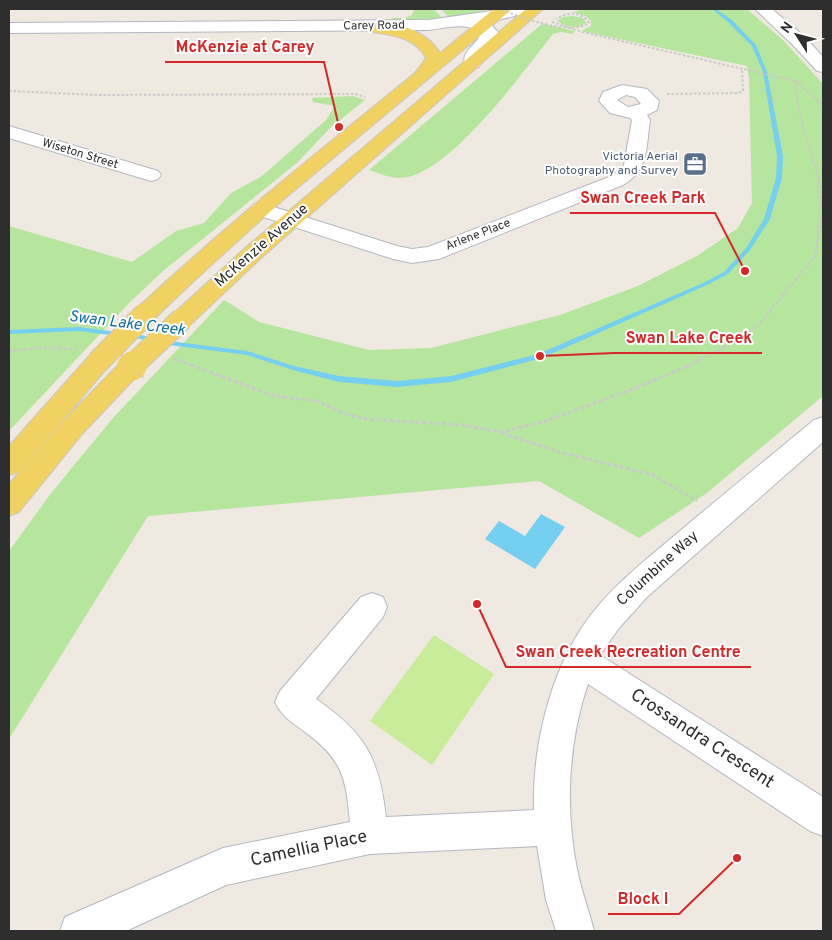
<svg xmlns="http://www.w3.org/2000/svg" width="832" height="940" viewBox="0 0 832 940" font-family="Overpass,sans-serif">
	<rect width="100%" height="100%" fill="#efe9e1"/>
	<path fill="#b6e59e" d="M414,9H434L442,18L393,21L392,18H405L412,15Z
		M441,9H491L449,18Z
		M584,9H747L783,40L823,84V396L707,493L639,538L539,481L148,516L9,739V551L52,492L113,418L224,300L259,322L369,350L431,348L560,315L638,286L697,256L738,228L752,203L749,78L747,66L581,31L591,26V21L585,16L573,12Z
		M572,16L583,18L586,23C577,30 565,27 557,21L563,17Z
		M542,24L575,31L572,34L561,32L553,34C524,70 448,178 399,178C390,178 378,173 369,170Z
		M353,96L365,100L330,128L298,162L163,271L131,301L9,431V226L132,262L176,231L204,223L231,193L262,176L326,120L335,106L313,102L312,98Z"/>
	<path fill="#c9ec9a" d="M434,635L494,674L432,765L370,721Z"/>
	<path fill="#75cff0" d="M541,514L565,527L535,569L485,539L499,521L525,536Z"/>
	<g fill="none" stroke-linecap="round" stroke-linejoin="round">
		<path fill="#75cff0" fill-rule="evenodd" d="M712,9H716L732,20L756,45L767,72L783,156L782,178L770,219L750,250L728,274L707,285L542,358L451,382L397,387L339,382L293,370L247,355L161,344L141,339L79,331L9,334V330L79,327L141,335L161,340L247,351L294,366L339,376L397,381L451,376L538,354L703,283L724,272L746,248L764,219L776,178L777,156L763,72L752,46L728,22Z"/>
		<defs>
			<path id="street" d="M755,9H772L805,37L823,57V72L817,71L793,45Z
				M622,85L647,89L659,101L657,110L647,115L650,120C646,147 649,170 623,185L439,259L412,263L393,259L254,214L250,209L254,204L261,203L397,246L412,249L428,247L609,177L621,170L624,165L632,120L630,118L610,113L599,101L603,92ZM626,95L635,97L641,104L628,107L617,100Z
				M9,126L158,171L161,175L158,179L151,181L9,138Z
				M823,417V442L647,597L619,628L600,655L823,797V836L810,831L588,684C568,743 565,808 577,869C581,890 589,910 594,931H556L546,900L537,846L370,854L226,885L126,931H60L65,917L223,848L350,822C346,777 342,759 305,732C292,722 282,717 275,702L280,691L361,597L372,593L383,597L387,607L383,617L316,699C365,733 379,757 386,817L534,810C532,750 549,676 583,626C607,590 642,563 674,536C720,497 767,459 814,420Z"/>
			<path id="secondary" d="M506,9H535L533,12L488,22L498,32L493,44L483,54L479,67L473,68L467,67C457,53 478,45 481,33C466,21 446,28 428,30L9,33V23L428,20Z"/>
			<path id="primary" d="M494,9H512L283,200L196,279L153,320L145,322L137,320L133,314L137,308C226,225 320,150 415,73L426,58C413,35 391,36 368,31L366,27L368,23C392,18 428,32 440,53Z
				M526,9H543L260,259L190,325L182,327L174,325L170,319L174,313L244,249Z
				M98,353L107,356L110,362L107,368L19,472L9,475V446L89,356Z
				M131,358L140,361L143,367L140,373L82,434L19,512L9,516V484L64,420L122,361Z"/>
		</defs>
		<use href="#street" stroke="#b4b7c1" stroke-width="2"/>
		<use href="#secondary" stroke="#b4b7c1" stroke-width="2"/>
		<use href="#primary" stroke="#c9c9c9" stroke-width="2"/>
		<path stroke="#c9c9c9" stroke-width="2" stroke-dasharray="2.5 2" stroke-linecap="butt" d="M552,22L582,32L796,81L823,105
			M796,81C796,109 806,136 814,163
			M9,91L98,95L356,94L365,97
			M667,94L738,93L743,91L742,68"/>
		<path stroke="#c9c9c9" stroke-width="2.5" stroke-dasharray="3 2" stroke-linecap="butt" d="M9,351L39,348L76,349
			M174,359L194,366
			M687,366L742,338L762,321L815,256L822,213L819,180L814,162"/>
		<path stroke="#c9c9c9" stroke-width="3" stroke-dasharray="4 2.5" stroke-linecap="butt" d="M191,365L274,396L317,401L346,414L367,419L461,425L501,432L546,421L638,387L690,365
			M501,433L559,452L653,475L697,501"/>
		<use href="#street" fill="#fff" fill-rule="evenodd"/>
		<use href="#secondary" fill="#fff" fill-rule="evenodd"/>
		<use href="#primary" fill="#f2d163" fill-rule="evenodd"/>
		<defs>
			<path id="primary-bridge-far1" d="M98,362L145,314
				M132,366L182,319"/>
			<path id="primary-bridge" d="M131,367L133,365"/>
		</defs>
		<use href="#primary-bridge-far1" stroke="#c9c9c9" stroke-width="24" stroke-linecap="butt"/>
		<use href="#primary-bridge" stroke="#c9c9c9" stroke-width="31" stroke-linecap="butt"/>
		<path stroke="#c9c9c9" stroke-width="2" stroke-dasharray="2.5 2" stroke-linecap="butt" d="M498,9C520,16 569,37 589,23C581,11 567,12 556,19"/>
		<use href="#primary-bridge-far1" stroke="#f2d163" stroke-width="22"/>
		<use href="#primary-bridge" stroke="#f2d163" stroke-width="28"/>
	</g>
	<defs>
		<symbol id="office-square" viewBox="-11 -11 22 22"><rect x="-9" y="-9" width="18" height="18" rx="4" fill="#5c6f8a" stroke="#fff"/><path d="M-6-3h4V-5.5h4V-3h4V5H-6ZM-1-4.5V-3h2v-1.5ZM-6 0V1H6V0Z" fill="#fff"/></symbol>
	</defs>
	<g fill-rule="evenodd">
		<use href="#office-square" x="681" y="150" width="28" height="28"/>
	</g>
	<g text-anchor="middle" dominant-baseline="central" stroke-width="4" stroke-linejoin="round" paint-order="stroke">
		<g font-size="12" fill="#2e2e2e" stroke="#fff">
			<text transform="translate(374 26) rotate(-1)">Carey Road</text>
			<text transform="translate(80 154) rotate(17)">Wiseton Street</text>
			<text transform="translate(478 235) rotate(-21)">Arlene Place</text>
		</g>
		<g font-size="12" fill="#4e5e75" stroke="#fff" text-anchor="end">
			<text x="678" y="157">Victoria Aerial<tspan x="678" dy="14">Photography and Survey</tspan></text>
		</g>
		<g font-size="15" fill="#2e2e2e" stroke="#fff">
			<text transform="translate(262 246) rotate(-41)">McKenzie Avenue</text>
			<text transform="translate(658 569) rotate(-42)">Columbine Way</text>
		</g>
		<g font-size="16" font-style="italic" fill="#0d6fa3" stroke="#fff">
			<text transform="translate(127 324) rotate(7)">Swan Lake Creek</text>
		</g>
		<g font-size="18" fill="#2e2e2e" stroke="#fff">
			<text transform="translate(702 739) rotate(33)">Crossandra Crescent</text>
			<text transform="translate(309 849) rotate(-12)">Camellia Place</text>
		</g>
	</g>
	<path fill="none" stroke="#d62828" stroke-width="2" d="M339 127L324 62H165M745 271L715 213H570M540 356L615 353H762M477 604L506 667H751M737 858L679 914H608"/>
	<g fill="#d62828" stroke="#fff" stroke-width="2">
		<circle cx="339" cy="127" r="5"/>
		<circle cx="745" cy="271" r="5"/>
		<circle cx="540" cy="356" r="5"/>
		<circle cx="477" cy="604" r="5"/>
		<circle cx="737" cy="858" r="5"/>
	</g>
	<g font-size="16" text-anchor="middle" font-weight="bold" fill="#d62828" stroke="#fff" stroke-width="4" stroke-linejoin="round" paint-order="stroke">
		<text x="245" y="52">McKenzie at Carey</text>
		<text x="643" y="203">Swan Creek Park</text>
		<text x="689" y="343">Swan Lake Creek</text>
		<text x="628" y="657">Swan Creek Recreation Centre</text>
		<text x="643" y="904">Block I</text>
	</g>
	<rect width="832" height="940" fill="none" stroke="#2e2e2e" stroke-width="20"/>
	<g transform="translate(797 35) rotate(306)" stroke="#ffffff" stroke-width="4" paint-order="stroke">
	<path d="M0-4L9 19L0 12L-9 19Z" fill="#2e2e2e"/>
	<text y="-8" font-size="14" font-weight="bold" text-anchor="middle" fill="#2e2e2e">N</text>
	</g>
</svg>
